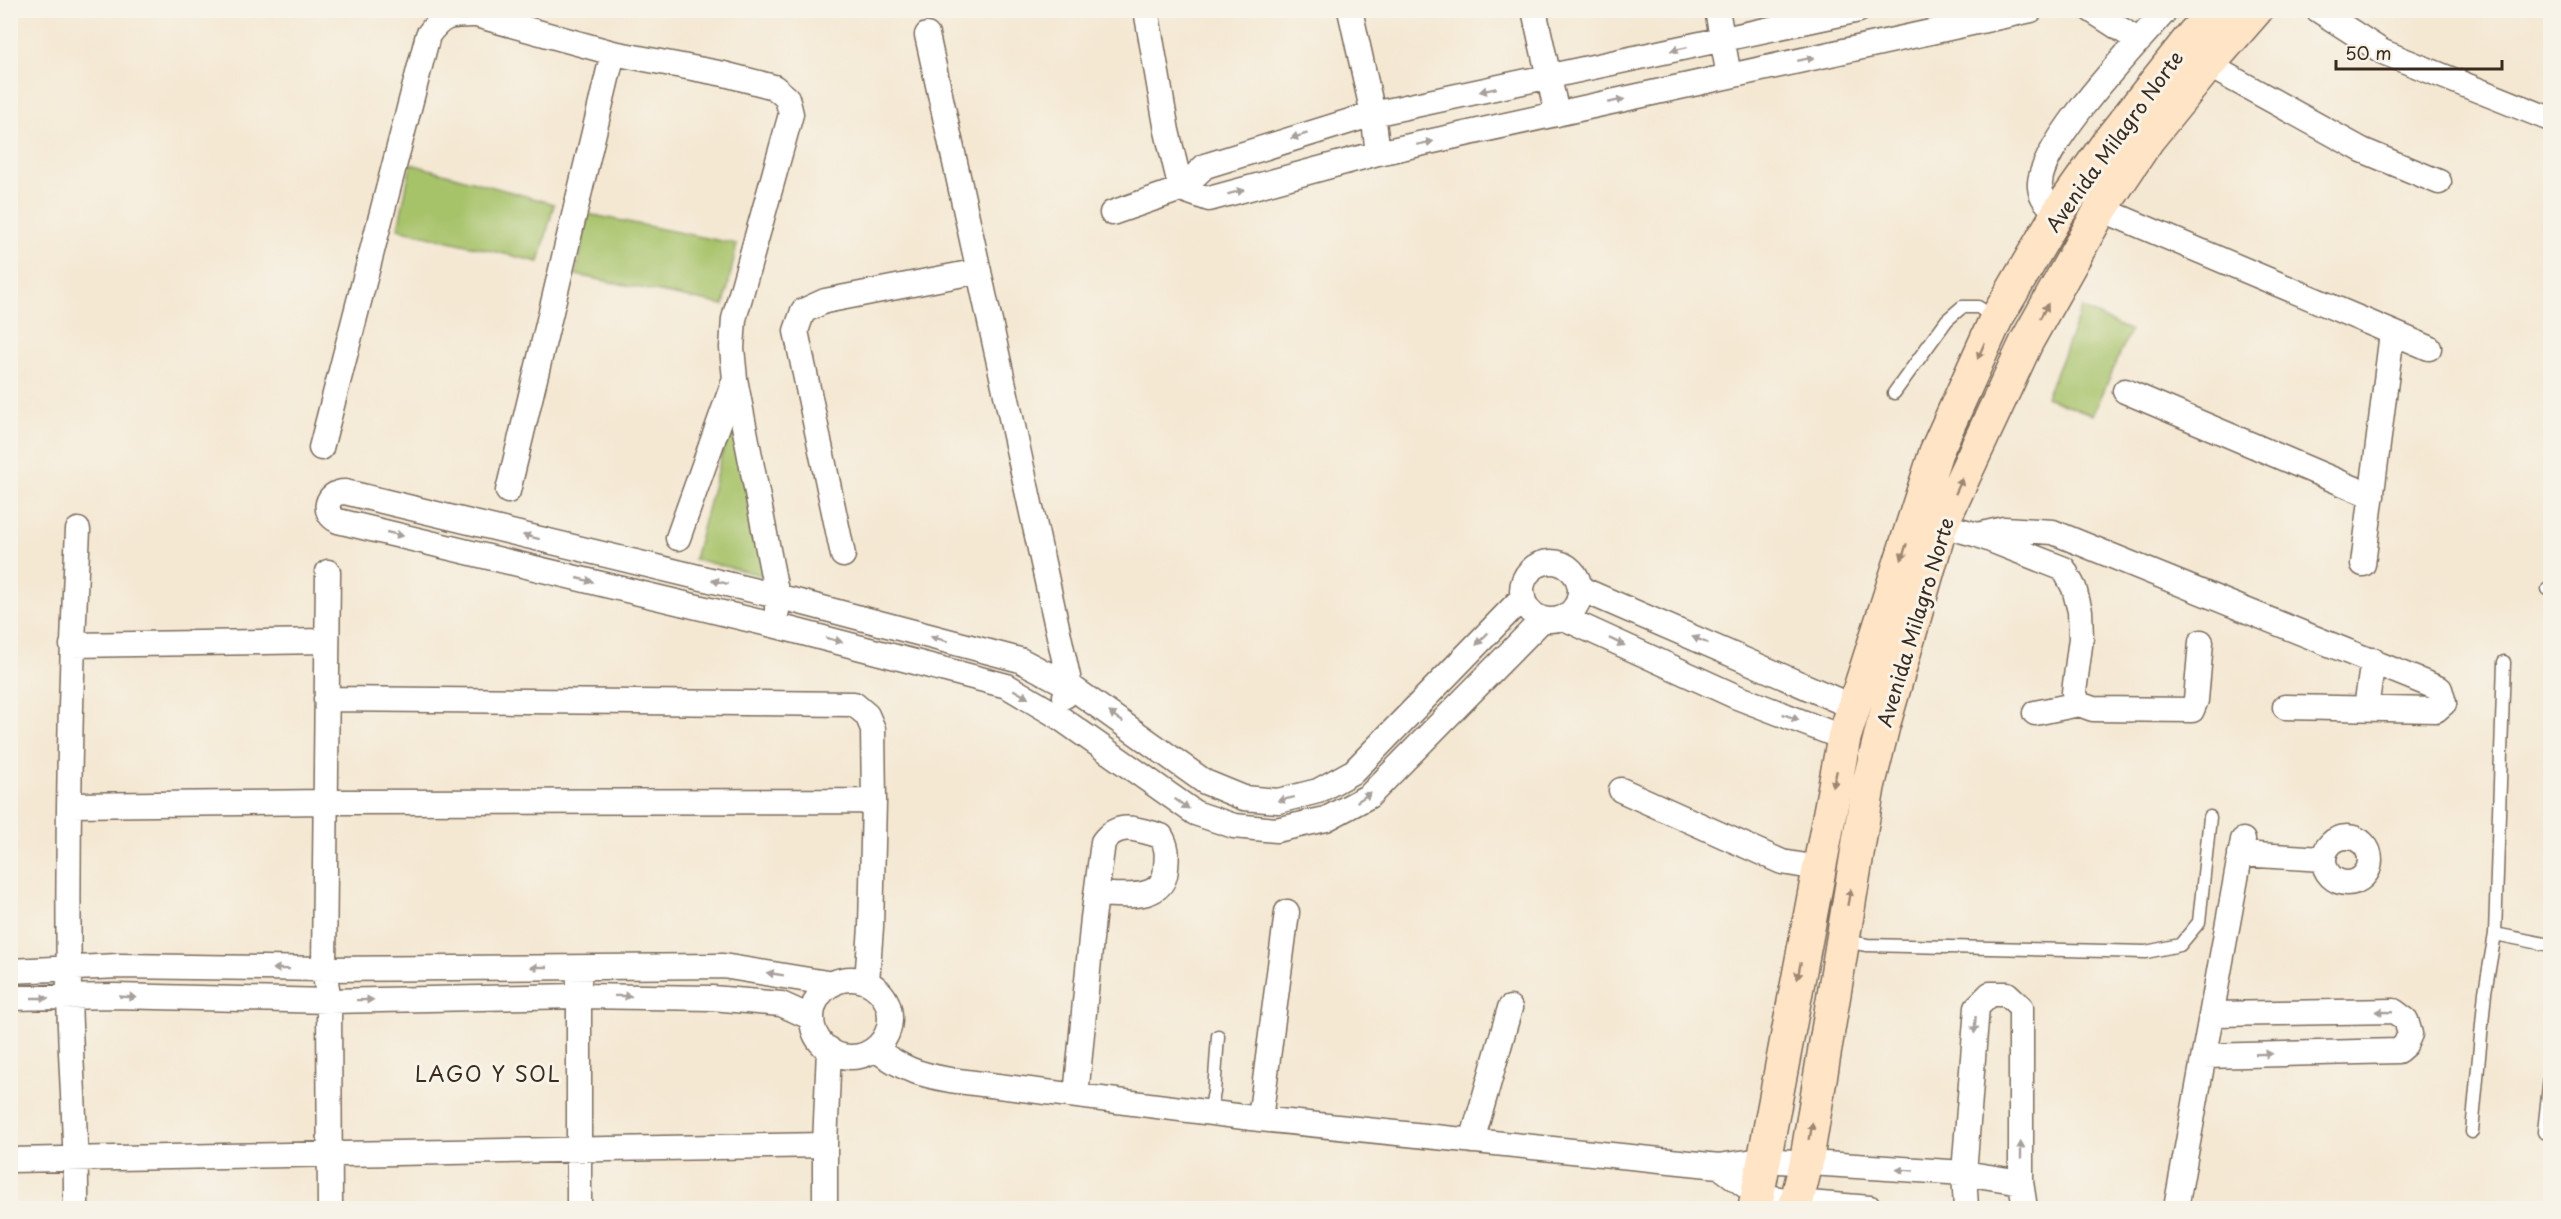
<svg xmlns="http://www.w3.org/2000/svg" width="2561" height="1219" viewBox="0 0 2561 1219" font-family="'Playpen Sans',sans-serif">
	<rect width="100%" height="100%" fill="#f7f3e8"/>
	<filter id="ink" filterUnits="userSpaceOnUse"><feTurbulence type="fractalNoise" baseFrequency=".0167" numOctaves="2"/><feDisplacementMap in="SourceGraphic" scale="12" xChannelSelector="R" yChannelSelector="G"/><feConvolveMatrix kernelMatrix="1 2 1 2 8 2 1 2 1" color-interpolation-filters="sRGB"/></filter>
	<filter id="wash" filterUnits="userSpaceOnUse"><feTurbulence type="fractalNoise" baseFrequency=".008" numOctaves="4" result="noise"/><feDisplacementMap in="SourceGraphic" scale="24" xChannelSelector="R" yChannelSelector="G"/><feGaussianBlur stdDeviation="1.35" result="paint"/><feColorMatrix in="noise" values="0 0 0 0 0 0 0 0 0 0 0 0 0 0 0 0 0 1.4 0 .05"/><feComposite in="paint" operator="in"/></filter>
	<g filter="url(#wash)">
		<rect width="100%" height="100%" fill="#f4e8d3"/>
		<path fill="#a7c36a" stroke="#717644" stroke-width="1.5" d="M411,164L554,204L539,262L398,229Z
			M588,214L737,244L724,305L576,275Z
			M2082,308L2130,331L2093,415L2046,397Z
			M731,420L765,576L694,559Z"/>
	</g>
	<g filter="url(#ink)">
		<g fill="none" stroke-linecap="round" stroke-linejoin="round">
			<defs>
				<path id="service" d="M1894,393L1947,320L1962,307H1978L1995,318
					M2548,589H2550
					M2504,662L2495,934L2550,945
					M1845,941L1867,945L2146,952L2180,945L2199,922L2210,817
					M1210,1112L1214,1092L1218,1036
					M2472,1132L2485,992L2495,934
					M2544,1132L2550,1076"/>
				<path id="minor" d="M1146,10L1167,131L1181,189
					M1350,10L1373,114L1378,153
					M1534,10L1557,114
					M1717,10L1729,76
					M2091,10L2139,41
					M2318,10L2383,52L2550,119
					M927,35L1070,686L1065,696
					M2208,65L2362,150L2439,182
					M1181,189L1209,199L1378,153L2031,10
					M2101,209L2429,348
					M1112,213L1181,189L1205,166L1373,114L1859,10
					M2058,213C2049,205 2041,199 2040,187C2036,148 2138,42 2166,10
					M2125,391L2372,496
					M321,448L428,35C443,14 451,15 476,15L613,53L724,74L774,87L787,98L791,114L734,319L732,348L735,379L777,596V611
					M508,491L613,53
					M1941,525L1978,535L2064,569L2074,588L2080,611L2081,638L2074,692L2079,704L2093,709L2192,710L2196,700L2201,642
					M1978,535L2004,529L2053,532L2440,689L2444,703L2436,710L2285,707
					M678,538L734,381
					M843,555L796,331L803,311L825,301L979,271
					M1522 591a29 29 0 1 1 58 0a29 29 0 1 1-58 0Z
					M2363,564L2392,333
					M328,572L324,969L329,1001L330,1208
					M1581,589L1853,707
					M1523,597L1354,771L1318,791L1278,801L1244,798L1205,782L1070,686L1020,660L777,596L345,492C326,492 321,513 338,521L777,626L1007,686L1056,715L1195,813L1234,826L1276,830L1326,819L1369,796L1543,619
					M1564,618L1737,697L1844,738
					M72,645L327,641
					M326,699L854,704L867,715L873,729L874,801L871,927L867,982
					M2366,708L2373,660
					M2035,713L2079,704
					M1621,790L1782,862L1818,868
					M71,805L325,802L874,801
					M2324 860a23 23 0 1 1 46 0a23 23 0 1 1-46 0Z
					M2240,854L2323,859
					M10,971L119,966L324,969L723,966L833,984
					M812 1018a39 39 0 1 1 78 0a39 39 0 1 1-78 0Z
					M10,998L114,996L329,1001L579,996L712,998L781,1004L812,1018
					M875,1049C903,1069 917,1074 950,1080L1260,1119L1719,1166L1764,1160L1964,1173L2021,1182
					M2205,1056L2398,1051L2405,1045L2410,1034L2406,1020L2394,1011L2213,1014
					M1076,1096L1093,918L1103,842C1119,820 1139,830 1161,836C1168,848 1167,855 1166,868C1164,903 1122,895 1096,894
					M1260,1119L1287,912
					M1472,1141L1510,1008
					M10,1160L825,1145
					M1719,1166L1758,1195L1796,1202L1870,1208
					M76,1208C77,1135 70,1063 69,990C67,837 70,683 78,530
					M579,1208V980
					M825,1208V1145L829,1049
					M1966,1208L1964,1173L1977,1007L1990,994H2007L2021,1007V1182L2025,1208
					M2176,1208L2243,840"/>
				<path id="secondary" d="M1755,1208L1844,738L1936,452L1996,319L2058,213L2110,140L2193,35L2216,10
					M1795,1208L1806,1164L1868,787L1883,726L1941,525L2027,341L2101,209L2148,139L2208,65L2256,10"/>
			</defs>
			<use href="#service" stroke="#7c6c5d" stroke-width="15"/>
			<use href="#minor" stroke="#7c6c5d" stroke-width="27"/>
			<use href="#secondary" stroke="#7c6c5d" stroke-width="36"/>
			<use href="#service" stroke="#fff" stroke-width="12"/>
			<use href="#minor" stroke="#fff" stroke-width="24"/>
			<use href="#secondary" stroke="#ffe4c6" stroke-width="33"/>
		</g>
		<defs><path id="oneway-solid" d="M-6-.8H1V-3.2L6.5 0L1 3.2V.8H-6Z" transform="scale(1.5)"/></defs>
		<g fill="#a79f9a">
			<use href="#oneway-solid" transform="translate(1679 49) rotate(168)"/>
			<use href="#oneway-solid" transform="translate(1806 59) rotate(-12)"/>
			<use href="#oneway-solid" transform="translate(1488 90) rotate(168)"/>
			<use href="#oneway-solid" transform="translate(1616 101) rotate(-12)"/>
			<use href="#oneway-solid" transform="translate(1299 136) rotate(163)"/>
			<use href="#oneway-solid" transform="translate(1425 143) rotate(-12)"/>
			<use href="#oneway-solid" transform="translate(1236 192) rotate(-15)"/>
			<use href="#oneway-solid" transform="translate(395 534) rotate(13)"/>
			<use href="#oneway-solid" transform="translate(531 537) rotate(-166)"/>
			<use href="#oneway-solid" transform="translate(585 580) rotate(13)"/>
			<use href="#oneway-solid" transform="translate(720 582) rotate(-166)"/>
			<use href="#oneway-solid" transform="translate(939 639) rotate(-165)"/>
			<use href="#oneway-solid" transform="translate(1482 639) rotate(134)"/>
			<use href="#oneway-solid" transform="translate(834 640) rotate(15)"/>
			<use href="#oneway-solid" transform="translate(1700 640) rotate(-157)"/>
			<use href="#oneway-solid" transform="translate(1617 642) rotate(25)"/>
			<use href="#oneway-solid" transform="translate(1021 694) rotate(30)"/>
			<use href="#oneway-solid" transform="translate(1116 717) rotate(-144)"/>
			<use href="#oneway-solid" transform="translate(1791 717) rotate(21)"/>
			<use href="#oneway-solid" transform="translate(1364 797) rotate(-34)"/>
			<use href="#oneway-solid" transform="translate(1286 799) rotate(168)"/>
			<use href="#oneway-solid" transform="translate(1182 804) rotate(35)"/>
			<use href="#oneway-solid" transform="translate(539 967) rotate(180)"/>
			<use href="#oneway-solid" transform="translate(281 969) rotate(-179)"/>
			<use href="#oneway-solid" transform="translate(775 974) rotate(-171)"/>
			<use href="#oneway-solid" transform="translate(623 996) rotate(1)"/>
			<use href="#oneway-solid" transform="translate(128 997) rotate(3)"/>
			<use href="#oneway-solid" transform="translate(40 998)"/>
			<use href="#oneway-solid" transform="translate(365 1000) rotate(-1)"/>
			<use href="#oneway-solid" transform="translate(2384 1012) rotate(-178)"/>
			<use href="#oneway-solid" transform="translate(1975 1025) rotate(94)"/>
			<use href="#oneway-solid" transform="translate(2264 1054) rotate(-1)"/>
			<use href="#oneway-solid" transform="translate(2021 1150) rotate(-90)"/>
			<use href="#oneway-solid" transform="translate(1905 1170) rotate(-177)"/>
		</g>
		<g fill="#9d8772">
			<use href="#oneway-solid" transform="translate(2044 311) rotate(-61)"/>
			<use href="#oneway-solid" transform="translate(1981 351) rotate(114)"/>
			<use href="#oneway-solid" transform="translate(1959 486) rotate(-65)"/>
			<use href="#oneway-solid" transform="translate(1904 552) rotate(108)"/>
			<use href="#oneway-solid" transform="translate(1835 779) rotate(102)"/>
			<use href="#oneway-solid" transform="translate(1849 897) rotate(-80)"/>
			<use href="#oneway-solid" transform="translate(1799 971) rotate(101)"/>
			<use href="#oneway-solid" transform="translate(1811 1131) rotate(-81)"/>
		</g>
	</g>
	<g text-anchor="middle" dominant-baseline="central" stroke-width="6" stroke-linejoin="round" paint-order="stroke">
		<g font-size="20" fill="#3b2a1e" stroke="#f7f3e8">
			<text transform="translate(2114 141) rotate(-54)">Avenida Milagro Norte</text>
			<text transform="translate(1915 622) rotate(-73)">Avenida Milagro Norte</text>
		</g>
		<g font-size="21" letter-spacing="1.5" fill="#3b2a1e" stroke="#f7f3e8">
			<text x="488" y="1073">LAGO Y SOL</text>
		</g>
	</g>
	<rect width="2561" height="1219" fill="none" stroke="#f7f3e8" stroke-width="36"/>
	<path d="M2336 60v9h166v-9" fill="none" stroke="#3b2a1e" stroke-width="3"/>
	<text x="2345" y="60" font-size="18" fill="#3b2a1e" stroke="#f7f3e8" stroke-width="4.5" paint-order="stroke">50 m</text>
</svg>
